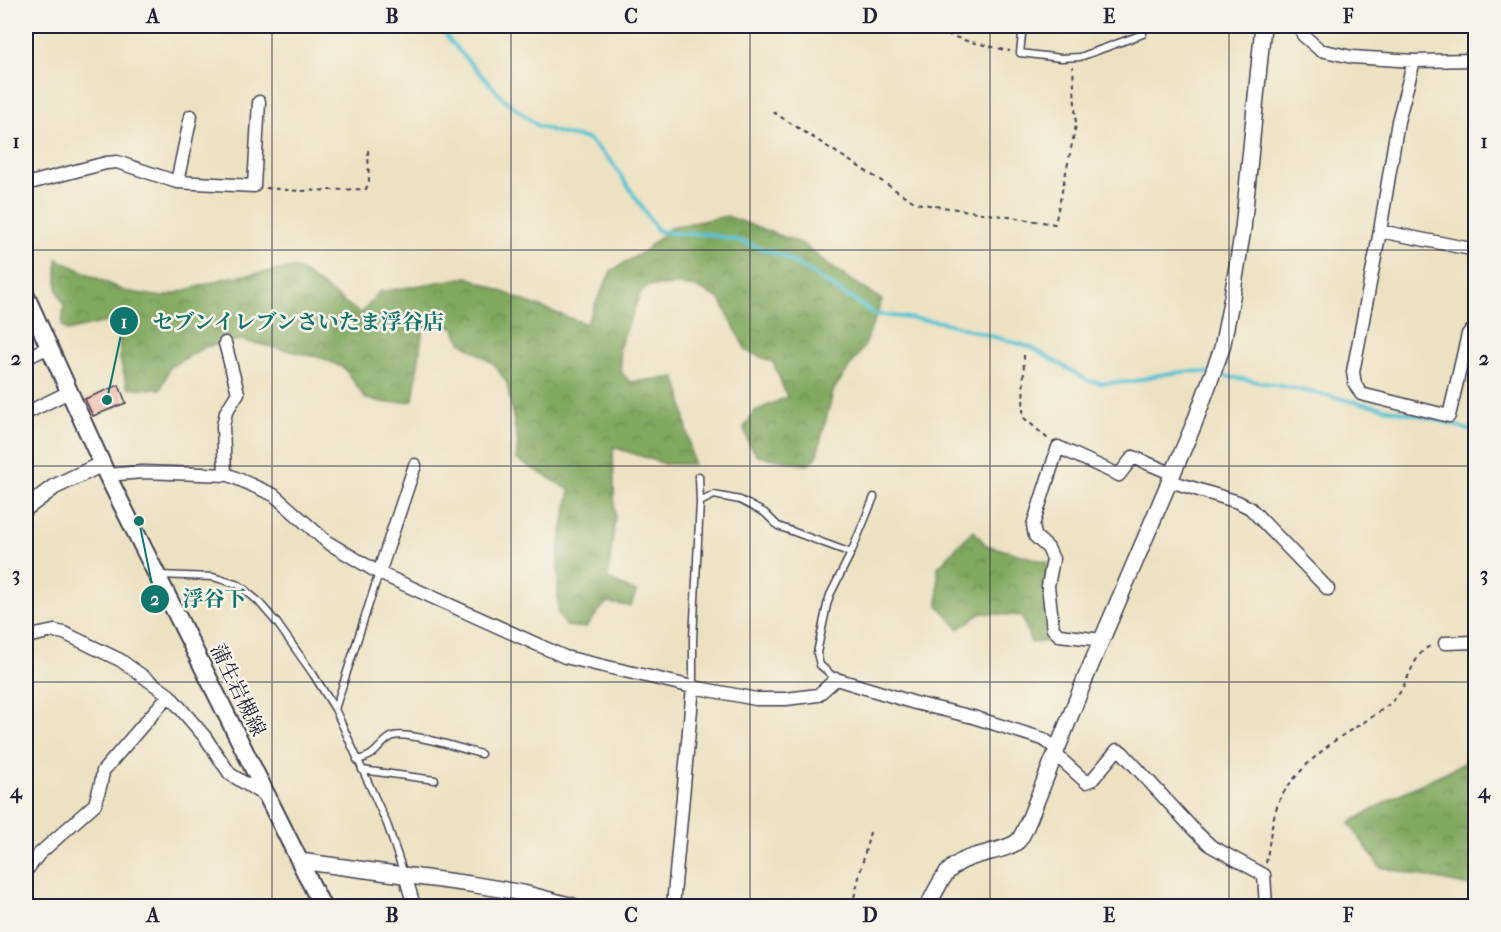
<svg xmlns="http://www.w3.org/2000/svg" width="1501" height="932" viewBox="0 0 1501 932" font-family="'IM FELL French Canon','Noto Serif JP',serif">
	<defs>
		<pattern id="forest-crowns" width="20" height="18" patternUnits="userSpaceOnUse" patternTransform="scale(1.5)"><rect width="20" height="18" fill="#81a85f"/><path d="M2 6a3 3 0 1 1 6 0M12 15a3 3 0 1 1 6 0" fill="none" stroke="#698850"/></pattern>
	</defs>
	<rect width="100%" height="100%" fill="#f7f3e8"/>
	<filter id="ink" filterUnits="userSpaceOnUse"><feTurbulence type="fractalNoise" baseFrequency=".0167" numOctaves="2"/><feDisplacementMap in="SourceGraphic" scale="12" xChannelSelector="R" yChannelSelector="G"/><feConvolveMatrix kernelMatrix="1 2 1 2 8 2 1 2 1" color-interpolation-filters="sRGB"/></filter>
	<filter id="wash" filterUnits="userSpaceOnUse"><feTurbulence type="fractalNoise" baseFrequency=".008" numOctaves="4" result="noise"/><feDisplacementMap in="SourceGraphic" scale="24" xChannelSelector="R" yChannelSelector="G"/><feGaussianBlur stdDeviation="1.35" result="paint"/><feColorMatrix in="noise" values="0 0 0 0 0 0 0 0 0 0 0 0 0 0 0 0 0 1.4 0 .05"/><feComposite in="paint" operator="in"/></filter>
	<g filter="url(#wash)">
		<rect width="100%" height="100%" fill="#ece2c2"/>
		<path fill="url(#forest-crowns)" stroke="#52654d" stroke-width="1.5" d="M727,216L803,244L828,265L882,300L864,347L834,389L816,458L807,465L758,456L749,444L744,427L755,411L787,397L773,362L746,351L720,299L696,287L678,285L649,286L640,294L619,348L622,373L630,382L675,377L680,390L693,464H665L613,447L615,519L608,579L636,592L631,606L606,603L585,628L566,626L558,613V555L570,490L516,459L518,444L507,383L495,365L461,342L453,327H423L413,401L388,403L366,399L344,368L322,358L240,340L205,347L170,367L161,389L128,388L120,360L119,329L106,322L67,331L62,326L64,306L57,290V259L124,291L163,297L226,278L294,268L303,272L361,314L379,292L468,277L527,302L586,324L611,271L643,252L671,227Z
			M973,530L986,545L1047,562L1050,641L1031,643L1022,616L982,613L959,629L938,605V567Z
			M1475,758V887L1380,867L1349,823L1400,794Z"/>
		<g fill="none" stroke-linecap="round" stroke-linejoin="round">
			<path stroke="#58c2d4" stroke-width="4" d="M438,26L460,52L504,99L538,126L563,134L588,139L611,161L658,231L684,234H708L740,241L781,255L805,269L875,314L942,322L1030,347L1089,381L1102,383L1131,382L1158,375L1192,371L1209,373
				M1217,375C1268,382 1319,394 1370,405C1405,413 1442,419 1476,433"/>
		</g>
		<g id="blocks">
			<path fill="#efac9e" d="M119,385L126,403L93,416L85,399Z"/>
		</g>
	</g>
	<g filter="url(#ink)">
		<use href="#blocks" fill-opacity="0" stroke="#403f4f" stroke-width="1.5"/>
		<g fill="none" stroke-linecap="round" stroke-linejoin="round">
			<defs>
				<path id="service" d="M1023,26L1020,53L1061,58L1080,57L1143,34L1142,26
					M699,476L700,502
					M158,575L213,577L239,585L258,601L277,623L313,674L335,709L387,824L404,874
					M836,679L820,665L817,653L827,605L830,595L851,553L874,497
					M693,687V639L700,502L714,495L740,500L765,513L778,526L851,553
					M335,709L379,573
					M357,760C378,756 376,746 391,737C404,729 465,750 481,754
					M362,770L435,780"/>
				<path id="minor" d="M1302,26L1303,35L1320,50L1352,57L1414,61L1476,60
					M1414,61L1398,121L1380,231L1353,372L1355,384L1361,394L1449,416L1468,334L1476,327
					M177,182L191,116
					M26,184L106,163L117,162L177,182L254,186L259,102
					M1380,231L1476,250
					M225,343L238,393L226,412L223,426L225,475
					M26,358L49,347
					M26,413L69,392
					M107,475L142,472L229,475L274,495L327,542L379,573L565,657L693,687L756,699H786L818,695L836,679L915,703L973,717L1043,739L1056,748
					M1170,481L1238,502L1250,508L1328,589
					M379,573L415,465
					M26,637L54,631L64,633L120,660L169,695L205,737L230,774L267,797
					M1102,640L1059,635L1053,629L1048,586L1053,559L1048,548L1035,536L1033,525L1058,447L1119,475L1133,457L1173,474
					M1445,643L1476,642
					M1055,754L1086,782L1092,780L1117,750L1122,752L1194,830L1211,846L1264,875L1266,906
					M26,871L39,854L95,804L101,783L103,771L169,695
					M405,875L414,906
					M673,906L693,687"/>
				<path id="tertiary" d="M26,508L54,487L102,464
					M299,861L470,884L523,893L573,906
					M928,906C936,891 942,874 957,864C974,852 1006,852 1018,841C1023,836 1026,826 1029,820L1085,679L1194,424L1222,348L1232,297L1243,229L1263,26"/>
				<path id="secondary" d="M26,296L107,475L322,906"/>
			</defs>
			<use href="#service" stroke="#403f4f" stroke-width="9"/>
			<use href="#minor" stroke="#403f4f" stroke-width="15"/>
			<use href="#tertiary" stroke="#403f4f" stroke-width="18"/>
			<use href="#secondary" stroke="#403f4f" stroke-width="20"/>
			<path stroke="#403f4f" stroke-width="2" stroke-dasharray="4.5 4.5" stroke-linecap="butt" d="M921,26L967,41L1010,51
				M773,112L916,203L1055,224L1076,125L1073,66
				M266,188L299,191L366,189L369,182L368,148
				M1024,355L1023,417L1048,439
				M1266,863C1270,843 1271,820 1279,801C1291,776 1324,747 1346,733C1361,724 1388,708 1398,695C1409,681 1415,648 1434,645
				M852,906L870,832"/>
			<use href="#service" stroke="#fff" stroke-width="6"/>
			<use href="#minor" stroke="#fff" stroke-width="12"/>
			<use href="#tertiary" stroke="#fff" stroke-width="15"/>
			<use href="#secondary" stroke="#fff" stroke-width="16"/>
		</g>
	</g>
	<path fill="none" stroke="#22223b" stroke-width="1.5" stroke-opacity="0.55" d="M272,26V906M511,26V906M750,26V906M990,26V906M1229,26V906M26,250H1476M26,466H1476M26,682H1476"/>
	<g text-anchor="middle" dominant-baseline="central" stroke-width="5" stroke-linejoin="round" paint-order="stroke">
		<g font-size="20" fill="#22223b" stroke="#f7f3e8">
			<text transform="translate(238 690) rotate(64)">蒲生岩槻線</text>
		</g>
	</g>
	<path fill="none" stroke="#0f766e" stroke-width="2" d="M107 400L124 321M139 521L155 599"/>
	<g fill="#0f766e" stroke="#f7f3e8" stroke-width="2">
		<circle cx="107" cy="400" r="6"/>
		<circle cx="139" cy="521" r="6"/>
		<circle cx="124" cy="321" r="15"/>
		<circle cx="155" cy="599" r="15"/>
	</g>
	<g font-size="18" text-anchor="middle" font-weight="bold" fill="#fff">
		<text x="124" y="328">1</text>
		<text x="155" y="605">2</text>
	</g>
	<g font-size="21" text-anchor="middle" font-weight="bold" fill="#0f766e" stroke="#f7f3e8" stroke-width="5" stroke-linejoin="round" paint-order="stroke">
		<text x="298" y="329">セブンイレブンさいたま浮谷店</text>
		<text x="214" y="606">浮谷下</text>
	</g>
	<rect width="1501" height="932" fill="none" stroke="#f7f3e8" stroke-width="66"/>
	<rect x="33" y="33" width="1435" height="866" fill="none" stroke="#22223b" stroke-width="2"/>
	<g font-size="20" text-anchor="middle" font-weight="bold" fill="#22223b">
		<text x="153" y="23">A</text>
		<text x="392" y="23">B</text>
		<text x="631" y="23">C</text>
		<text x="870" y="23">D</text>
		<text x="1109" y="23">E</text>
		<text x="1348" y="23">F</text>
		<text x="16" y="148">1</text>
		<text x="1484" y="148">1</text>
		<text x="16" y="365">2</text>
		<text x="1484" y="365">2</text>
		<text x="16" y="581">3</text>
		<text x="1484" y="581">3</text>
		<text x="16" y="798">4</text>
		<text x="1484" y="798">4</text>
		<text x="153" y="922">A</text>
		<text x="392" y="922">B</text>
		<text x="631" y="922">C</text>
		<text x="870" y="922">D</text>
		<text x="1109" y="922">E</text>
		<text x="1348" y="922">F</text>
	</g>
</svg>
